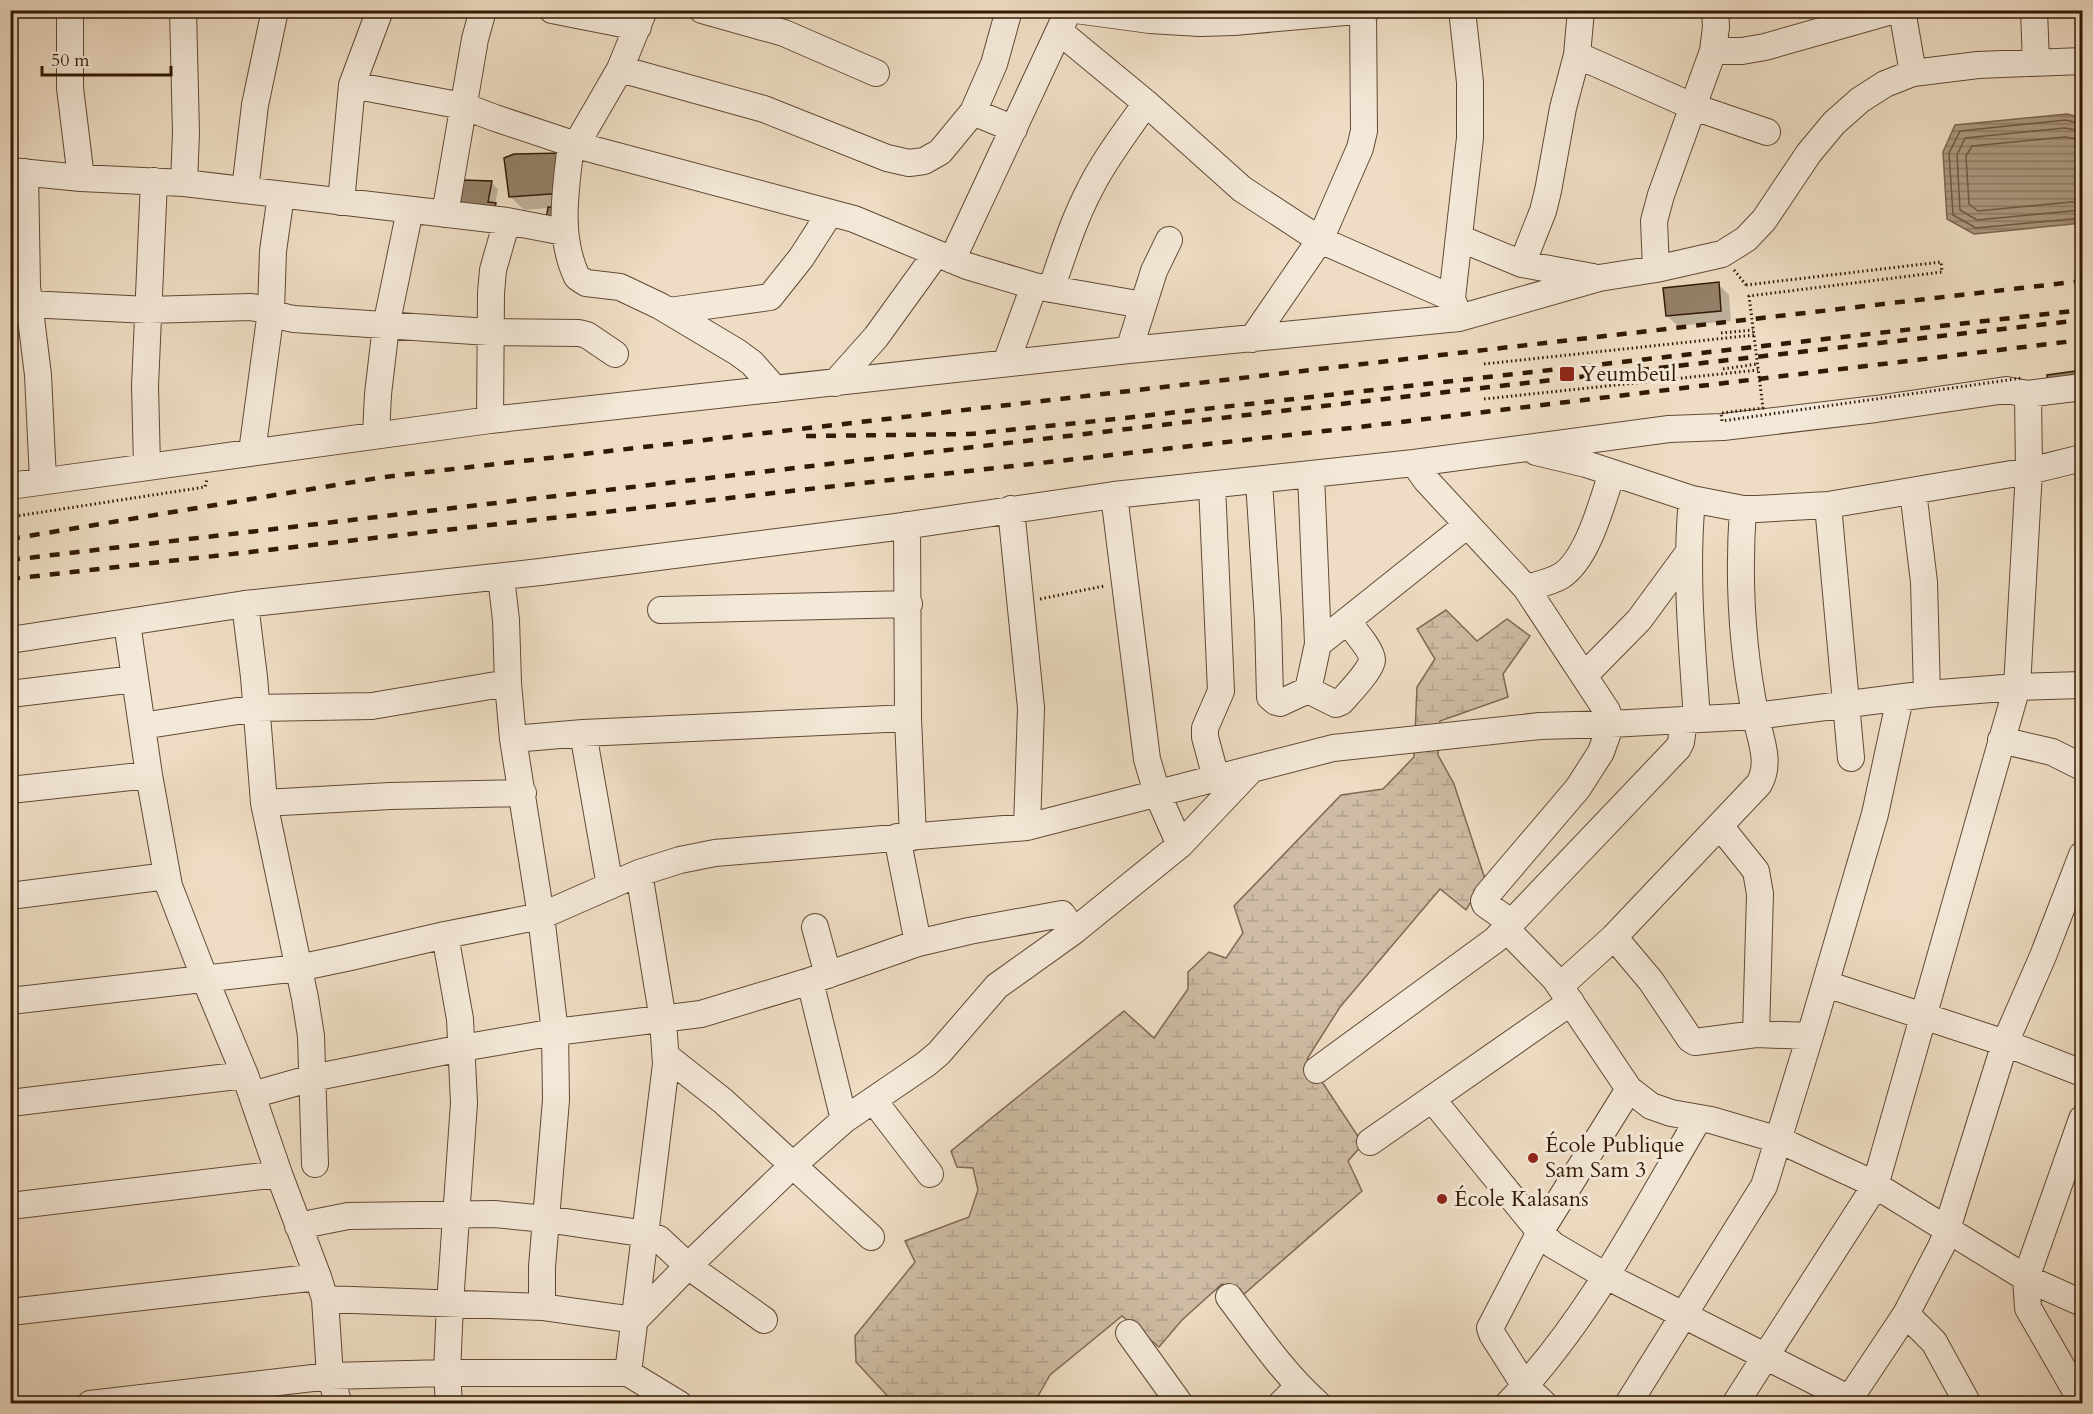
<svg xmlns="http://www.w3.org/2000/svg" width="2093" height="1414" viewBox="0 0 2093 1414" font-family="Cardo,serif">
	<defs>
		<pattern id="wetland-marsh" width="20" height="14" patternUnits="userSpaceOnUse" patternTransform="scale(1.5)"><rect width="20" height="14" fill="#cebca4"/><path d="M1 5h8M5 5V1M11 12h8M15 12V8" fill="none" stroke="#b1a18c"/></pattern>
		<pattern id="water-rules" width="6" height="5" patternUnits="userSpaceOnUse" patternTransform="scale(1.5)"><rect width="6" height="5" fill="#ae9a83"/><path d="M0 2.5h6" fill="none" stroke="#8e7d69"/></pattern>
	</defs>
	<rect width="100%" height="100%" fill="#eeddc4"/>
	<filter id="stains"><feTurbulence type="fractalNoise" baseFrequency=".00333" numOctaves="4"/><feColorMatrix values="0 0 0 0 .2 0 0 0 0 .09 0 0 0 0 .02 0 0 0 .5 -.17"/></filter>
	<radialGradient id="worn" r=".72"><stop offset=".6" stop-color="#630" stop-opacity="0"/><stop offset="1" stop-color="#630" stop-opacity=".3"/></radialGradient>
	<path fill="url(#wetland-marsh)" stroke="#806a54" stroke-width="1.5" d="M1446,610L1477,641L1507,619L1530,636L1503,674L1508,697L1440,721L1438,755L1454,784L1485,879L1466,910L1440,889L1340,1007L1307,1059L1363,1144L1348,1161L1362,1191L1244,1294L1222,1284L1182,1320L1159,1347L1122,1316L1050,1375L1034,1403H894L856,1362L855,1336L915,1262L905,1241L969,1217L978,1190L973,1168L957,1167L951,1151L1124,1011L1154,1038L1188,989V972L1209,952L1226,958L1243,933L1234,906L1341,795L1383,789L1414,757L1417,687L1435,659L1417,629Z"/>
	<path fill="url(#water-rules)" stroke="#7c6651" stroke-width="1.5" d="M2067,114L2082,118V223L1974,234L1947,219L1943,152L1955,125Z"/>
	<path fill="#0003" d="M579,168L548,218L549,208L524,210L510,196Z
		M491,182L498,189L495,205L502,212L469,213Z
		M1718,284L1729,295L1731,321L1678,326L1667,316Z"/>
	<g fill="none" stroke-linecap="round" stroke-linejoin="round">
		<path stroke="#705a44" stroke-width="1.5" d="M2082,124L2066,120L1960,131L1949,153L1953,215L1976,228L2082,218
			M2082,131L2065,128L1965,138L1957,155L1960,210L1977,220L2082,210
			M2082,140L2065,137L1972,146L1966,156L1969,204L1978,211L2082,201"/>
	</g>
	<path fill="#947f68" stroke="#321905" stroke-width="1.5" d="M565,153L564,193L509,197L504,158L514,154Z
		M463,180L492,181L488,202L496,203L494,212L461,207L459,201Z
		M548,207L564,208V222L546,219Z
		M1719,282L1721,311L1666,316L1663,288Z
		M2082,370V384L2048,388L2047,375Z"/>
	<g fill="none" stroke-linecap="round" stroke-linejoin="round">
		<defs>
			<path id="minor" d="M70,10V88L81,178
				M183,10L186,133L184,183
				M552,10L638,27
				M702,10L784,33L876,73
				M1076,10L1150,20L1200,23L1234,22L1367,10
				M1902,10L1913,73
				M2034,10L2036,63
				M1060,32L1146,103L1242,189L1320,240L1452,298L1459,318
				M1713,51H1742L1765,47L1895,10
				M1577,55L1694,107L1767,132
				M620,69L764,109L887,158L909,163L924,161L940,152L973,112L994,64L1009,10
				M352,85L463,106L495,118L576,145L854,219L967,266L1034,286L1143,305
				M973,112L1014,129
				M571,144C566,188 557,235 577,277L586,283L620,287L660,306L737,352L752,363L775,389
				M576,145L620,69L644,10
				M10,171L81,178L184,183L507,221L564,232
				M25,172L27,286L38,375L43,480
				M245,190L255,105L275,10
				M341,202L352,85L380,10
				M445,214L475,39L483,10
				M1459,238L1522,264L1593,277
				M952,260L1065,18
				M1522,264L1543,211L1548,191L1563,108L1577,55L1581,10
				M1656,269L1654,221L1661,195L1713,51L1716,27L1715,10
				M1051,289C1063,255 1073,221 1090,189C1105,158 1127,131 1146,103
				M1452,298L1470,138V82L1462,10
				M28,304L148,310L250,307C266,308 278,317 294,319L489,332L579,333L587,335L615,354
				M669,311L770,297L801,258L830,213
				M1252,339L1320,240L1360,148L1364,131L1363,11
				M1129,350L1154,271L1169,240
				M1006,363L1034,286
				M835,383L876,337L936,254
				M490,420L491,293L493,270L507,221
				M376,435L378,394L386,326L410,210
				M252,452L271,311L273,251L281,195
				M1536,452L1586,464L1692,499L1743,509H1757L1828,505L2029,471L2082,458
				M1414,463L1426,480L1526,588L1607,711L1611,724L1601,752L1578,788L1487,895L1484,901L1485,904L1512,923
				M147,466L145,386L154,181
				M1259,481L1268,621L1270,697L1276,702L1280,703L1308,690L1318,644L1311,474
				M1212,485L1221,691L1205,728V737L1216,778
				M10,486L490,420L1129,350L1459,318L1599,278L1656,269L1722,254L1746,239L1764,220L1809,153L1834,123L1860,100L1885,84L1913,73L1978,65L2082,61
				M1913,491L1924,582L1927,694
				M1114,495L1147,759L1157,793L1180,845
				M1692,499C1685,572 1692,646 1697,719
				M1828,505L1851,758
				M1011,509L1031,708L1027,827
				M907,525L908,718L913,837
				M501,577L506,620L508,683L513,739L541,916L555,1032L556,1100L542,1267V1307
				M1526,588C1537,585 1551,582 1561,576C1588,559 1602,502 1612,473
				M245,604L254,677L264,803L305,998L311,1036L315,1164
				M661,610L909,604
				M127,623L149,775L169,886L205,979L245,1075L279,1174L318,1277L325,1299L330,1376L339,1404
				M10,640L245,604L540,572L896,527L1114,495L1414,463L1669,429L1723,427L1876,409L2006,390L2028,394L2082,387
				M1318,644L1467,525
				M1584,676L1639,620L1689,552
				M1308,690L1336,704L1341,702C1348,694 1372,669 1372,660C1372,650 1353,629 1347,621
				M10,694L135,679
				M142,726L256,708L372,706L508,683
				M583,733L610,886
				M513,739L583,733L908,718
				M2001,740L2052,752L2082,767
				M10,790L149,775
				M264,803L390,796L523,793
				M1720,826L1756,871L1760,894L1756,1034
				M897,837L918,943
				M10,896L167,876
				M815,927L828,975
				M1506,929L1555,979L1629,1089L1651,1106L1671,1113L1711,1120L1779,1140L1870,1182L2026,1278L2082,1303
				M445,935L460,1019L464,1103L450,1303L447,1373L449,1404
				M1614,937L1651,981L1690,1039L1695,1042L1756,1034L1810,1036
				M810,981L844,1120
				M1826,984L2005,1043L2082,1073
				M1560,986L1614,937L1759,784C1771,763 1761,741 1756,718C1742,650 1738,578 1743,509
				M10,1001L298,968L346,958L445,935L541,916L639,873L680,860L715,853L1027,827L1333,748L1540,726L1611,724L1755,716L1927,694L2017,687L2082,685
				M666,1056L723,1101L871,1237
				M1317,1070L1495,940L1678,748L1681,742L1684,720
				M252,1095L312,1078L462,1048L555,1032L701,1014L810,981L918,943L969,931L1062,914L1074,931
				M1432,1099L1540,1232L1553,1245L1606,1276L1850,1399
				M874,1101L930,1174
				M10,1103L245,1075
				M2082,1119L2026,1278L2028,1308L2082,1402
				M1370,1142L1571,1002
				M10,1206L279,1174
				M298,1226L348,1216L494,1214L546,1219L647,1234L659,1239L688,1266L764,1320
				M1229,1297C1257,1334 1283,1373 1318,1404
				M325,1299L542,1307L635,1320L688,1266L792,1166L844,1120L926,1064L939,1053L997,986L1074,931L1180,845L1251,770
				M10,1312L318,1277
				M1906,1314L1934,1342L1968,1404
				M1129,1333L1180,1404
				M628,1373L666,1064L663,1020L639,873
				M90,1404L330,1376L447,1373H628L679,1404
				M1281,1404L1298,1387
				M1508,1404C1588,1321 1641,1216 1699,1118
				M1544,1404L1525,1386L1492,1334L1490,1328L1540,1232L1629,1089
				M1628,1404L1764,1186L1810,1036L1875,814L1900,698
				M1735,1404L1875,1186L2017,687L2029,471L2028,394
				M1846,1404L1906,1314L1942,1245L2005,1043L2043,956L2082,855"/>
		</defs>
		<use href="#minor" stroke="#614a35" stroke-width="28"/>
		<path stroke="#321905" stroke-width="3" stroke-dasharray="1.5 3" stroke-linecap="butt" d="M1734,270L1746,285
			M1721,333L1753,330
			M1484,364L1754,335
			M1723,369L1757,364
			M1484,399L1758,370
			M10,517L205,487L207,479
			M1040,599L1104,586"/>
		<use href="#minor" stroke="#f4e9d9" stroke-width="26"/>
		<path stroke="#321905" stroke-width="4.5" stroke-dasharray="10 10" stroke-linecap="butt" d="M806,436L970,434L1116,419L2082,310
			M10,539L384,477L2082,281
			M10,560L1349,403L2082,320
			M10,579L1351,428L2082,340"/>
		<path stroke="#321905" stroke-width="3" stroke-dasharray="1.5 3" stroke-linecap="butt" d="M1746,285L1941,262L1942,272L1749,296L1763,408L1721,413L1722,421L2022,378"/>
	</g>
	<g fill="#8f2418" stroke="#f4e9d9" stroke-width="2">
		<rect x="1559" y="366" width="16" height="16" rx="3"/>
		<circle cx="1533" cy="1158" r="6"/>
		<circle cx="1442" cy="1199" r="6"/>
	</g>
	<g text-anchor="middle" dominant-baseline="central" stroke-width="6" stroke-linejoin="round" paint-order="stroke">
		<g font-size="22" fill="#321905" stroke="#f4e9d9" text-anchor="start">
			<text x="1580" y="374">Yeumbeul</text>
			<text x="1545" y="1145">École Publique<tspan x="1545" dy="25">Sam Sam 3</tspan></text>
			<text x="1454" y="1199">École Kalasans</text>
		</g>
	</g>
	<rect width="2093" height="1414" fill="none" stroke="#eeddc4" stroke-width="36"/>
	<rect x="12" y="12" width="2069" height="1390" fill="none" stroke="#321905" stroke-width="3"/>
	<rect x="18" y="18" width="2057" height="1378" fill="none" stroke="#321905" stroke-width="1.5"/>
	<path d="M42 66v9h129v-9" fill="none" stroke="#321905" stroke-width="3"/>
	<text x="51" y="66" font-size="18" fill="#321905" stroke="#f4e9d9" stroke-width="4.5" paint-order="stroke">50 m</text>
	<rect width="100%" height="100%" filter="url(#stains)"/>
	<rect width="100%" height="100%" fill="url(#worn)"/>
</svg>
